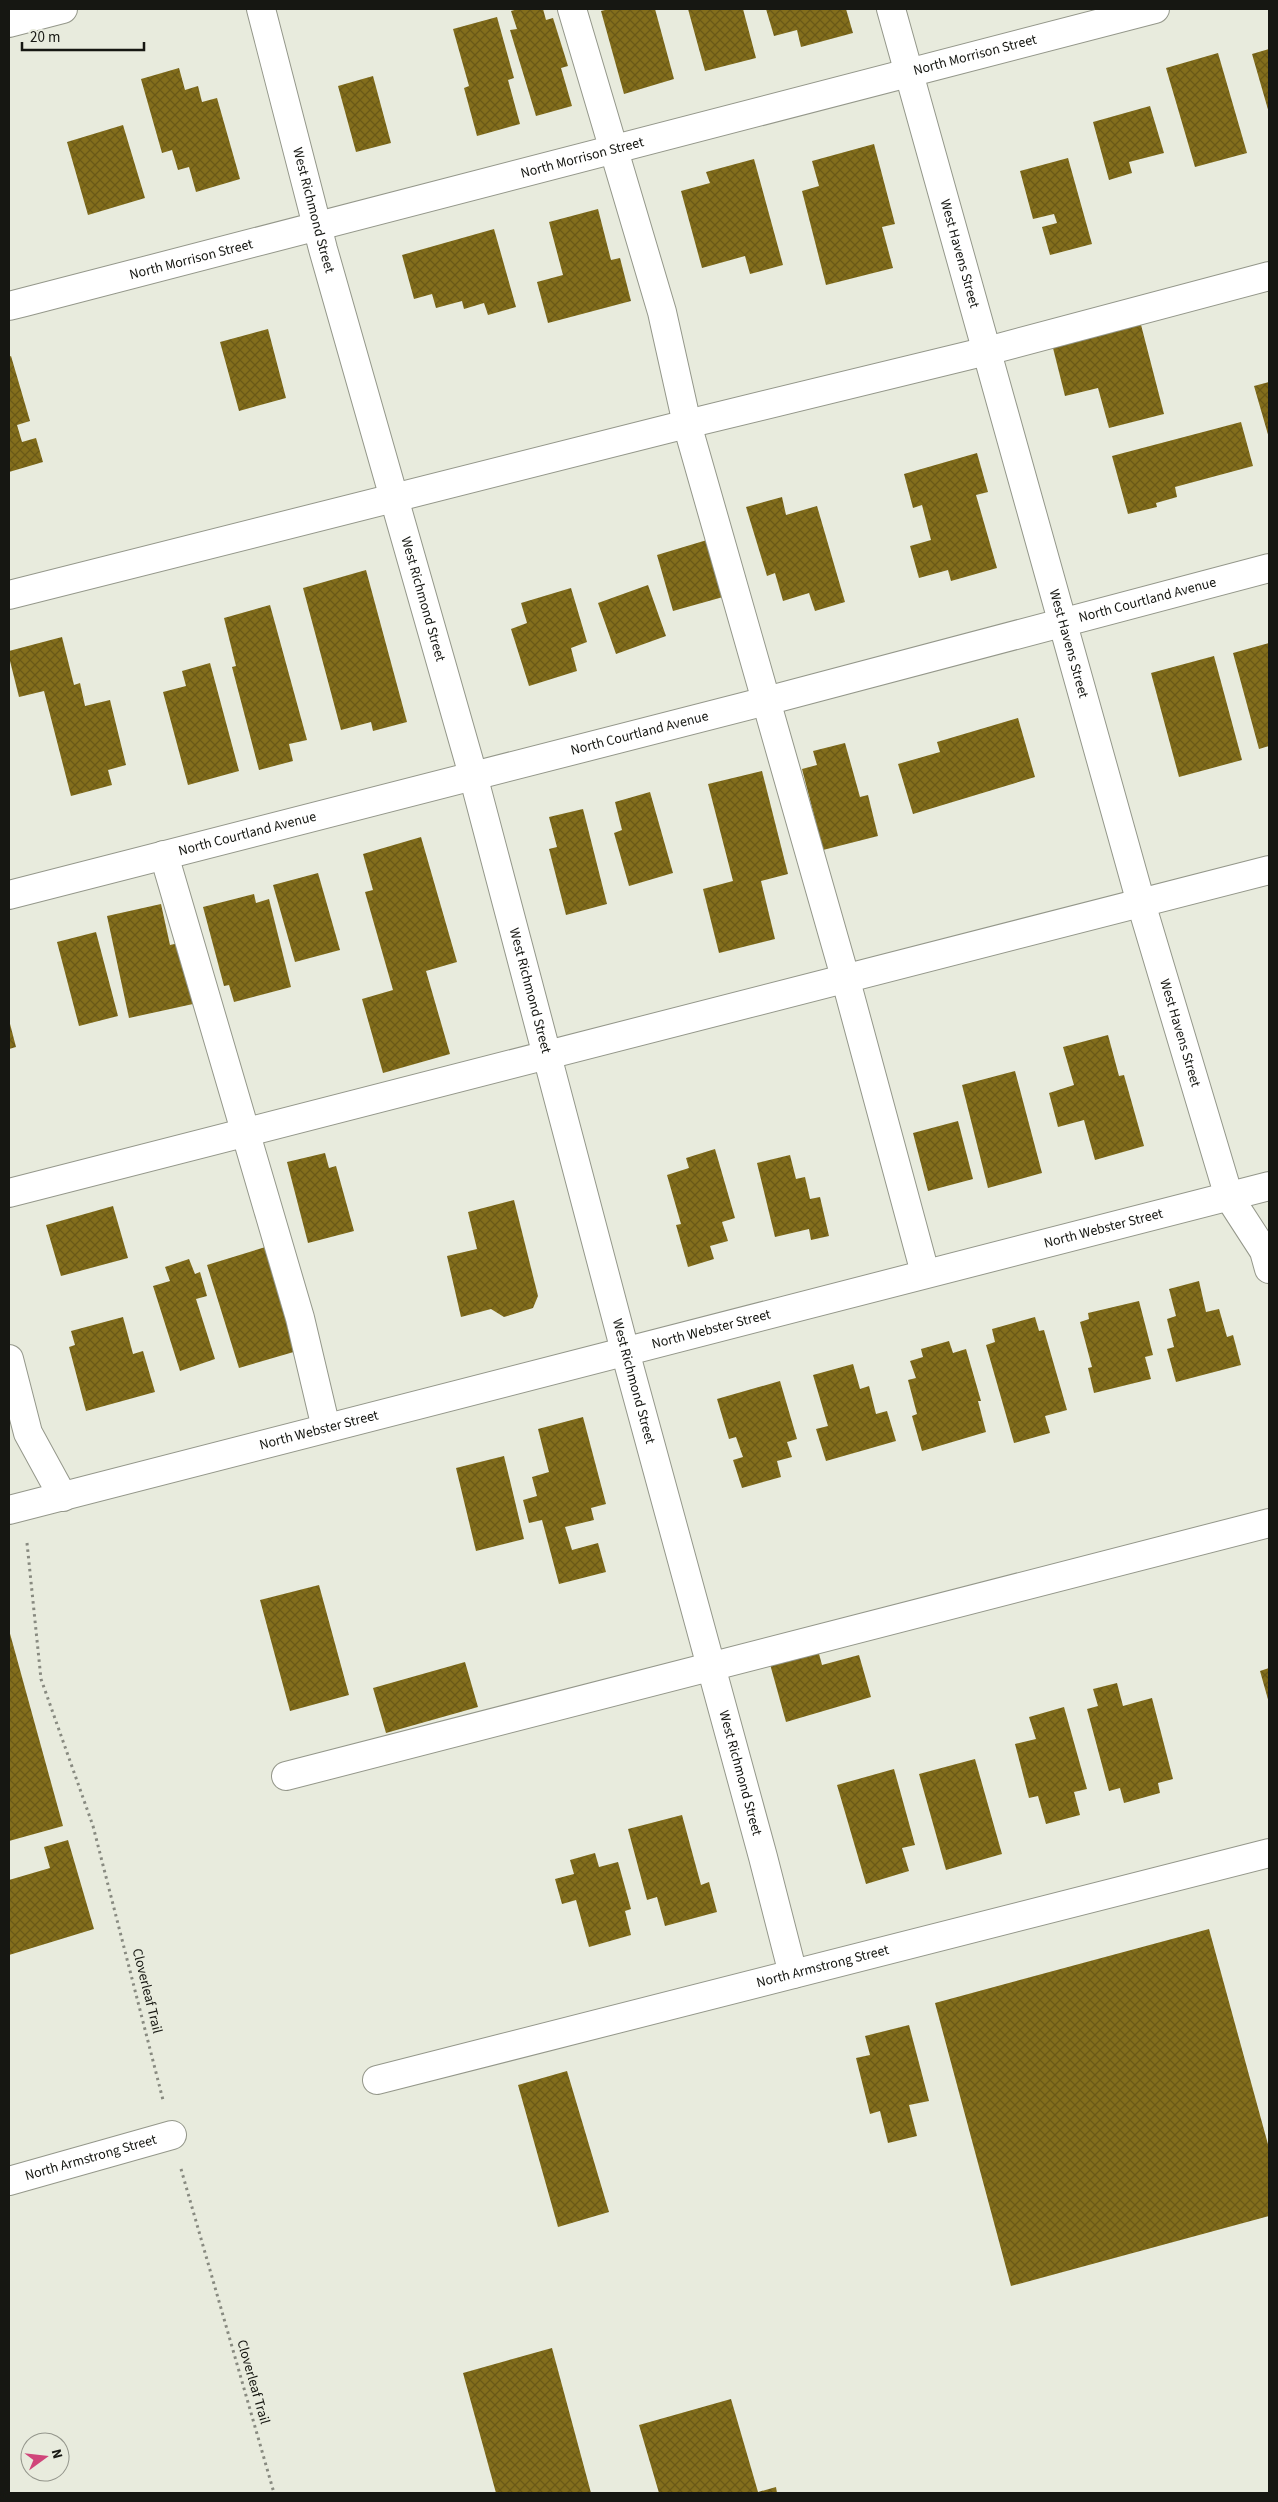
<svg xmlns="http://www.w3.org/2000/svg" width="1278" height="2502" viewBox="0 0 1278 2502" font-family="'Source Sans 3',sans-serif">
	<defs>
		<pattern id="building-cross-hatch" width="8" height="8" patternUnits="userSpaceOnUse" patternTransform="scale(1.25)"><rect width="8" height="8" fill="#836e1c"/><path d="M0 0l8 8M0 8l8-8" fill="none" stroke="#6a5917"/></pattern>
	</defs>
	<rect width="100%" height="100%" fill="#e8ebdd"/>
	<path fill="url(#building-cross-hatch)" d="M518,9H543L546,20L553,18L568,66L561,68L572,106L536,116L510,30L517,29L511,11Z
		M609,9H655L674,79L624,94L601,11Z
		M688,9H743L756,58L705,71Z
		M766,9H846L853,33L801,47L797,30L774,36Z
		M497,17L514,78L508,80L520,124L477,136L464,88L469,86L453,29Z
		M1269,49V113L1252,54Z
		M1218,53L1247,153L1195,167L1166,68Z
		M179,68L185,90L198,86L202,102L217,98L240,179L196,192L189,167L178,170L172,150L162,153L141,79Z
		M373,76L391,143L356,152L338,86Z
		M1150,106L1164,153L1129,162L1132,173L1109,180L1093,122Z
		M123,125L145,198L88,215L67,142Z
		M874,144L895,224L882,227L893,268L826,285L802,191L819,186L812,161Z
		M1068,158L1092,244L1050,255L1042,227L1057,223L1054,214L1033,219L1020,171Z
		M754,159L783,265L750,274L745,256L702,268L681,191L710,183L706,172Z
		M598,209L611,260L620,258L631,301L548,323L537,282L563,275L549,222Z
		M494,229L516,307L488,315L484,303L464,309L462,301L436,308L432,294L414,299L402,255Z
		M1139,317L1164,414L1109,428L1098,388L1065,396L1051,340Z
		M268,329L286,398L239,411L220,342Z
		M11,356L30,421L17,425L22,442L36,438L43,462L9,472V357Z
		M1269,382V438L1254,386Z
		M1241,422L1253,466L1175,487L1177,497L1156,503L1157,507L1128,514L1112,456Z
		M977,453L988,492L976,495L997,568L951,581L948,570L919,578L910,546L931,540L922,505L913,508L904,474Z
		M782,497L786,515L817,506L845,602L815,611L809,593L783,601L775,573L767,576L746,507Z
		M707,540L723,597L673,611L657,555Z
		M366,570L407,722L373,731L371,722L341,730L303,588Z
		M648,585L666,636L616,654L598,603Z
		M571,588L587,642L571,648L577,671L529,686L511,629L527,623L521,603Z
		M270,605L307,740L289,744L293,761L259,770L232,667L236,666L224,618Z
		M62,637L74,685L80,683L85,706L110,700L126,765L108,770L112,785L71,796L44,691L19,697L9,657V651Z
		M1269,643V746L1259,749L1233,653Z
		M1214,656L1242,760L1179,777L1151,673Z
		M210,663L239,771L188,785L163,692L186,686L182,671Z
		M1018,718L1035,777L913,814L898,764L940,752L937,742Z
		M845,743L860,797L868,795L878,836L823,850L802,769L817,765L813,751Z
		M762,771L788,874L761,881L775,939L719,953L703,889L733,881L708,784Z
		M650,792L673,873L629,886L614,833L622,830L615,802Z
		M583,809L607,904L566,915L549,849L557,847L549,817Z
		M421,837L457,962L426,971L450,1054L383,1073L362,999L393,990L365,892L373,890L363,854Z
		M318,873L340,950L295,962L273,885Z
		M254,894L256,903L269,899L291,987L234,1002L229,985L224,986L203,907Z
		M161,904L170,945L179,943L193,1004L129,1018L107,916Z
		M96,932L118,1016L79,1026L57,942Z
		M9,1020L16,1047L9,1049Z
		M1108,1035L1119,1076L1124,1075L1144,1146L1095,1160L1084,1120L1058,1127L1049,1093L1074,1085L1063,1047Z
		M1015,1071L1042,1173L988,1188L962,1085Z
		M958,1121L973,1179L928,1191L913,1133Z
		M715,1149L735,1218L722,1222L728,1241L710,1246L714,1259L688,1267L676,1225L681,1224L667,1175L689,1168L686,1158Z
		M325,1153L329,1168L336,1166L354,1231L308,1243L287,1162Z
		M790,1155L796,1179L805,1177L810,1199L820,1197L829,1236L811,1240L809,1229L775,1237L757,1163Z
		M514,1200L538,1296L533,1308L504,1317L491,1309L461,1317L447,1256L477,1249L468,1212Z
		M113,1206L128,1258L61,1276L46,1225Z
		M272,1245L304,1349L239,1368L207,1265Z
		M189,1259L195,1274L200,1272L207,1296L196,1299L215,1359L180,1371L153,1286L170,1281L165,1267Z
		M1199,1281L1206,1312L1219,1309L1227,1337L1233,1335L1241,1365L1176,1382L1167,1349L1174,1347L1167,1319L1176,1316L1169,1289Z
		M1139,1301L1153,1355L1145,1357L1151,1379L1094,1393L1088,1368L1092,1367L1080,1322L1089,1319L1088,1313Z
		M123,1317L133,1354L143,1351L155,1392L86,1411L69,1347L75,1345L71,1331Z
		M1035,1317L1039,1331L1044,1330L1067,1410L1045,1416L1050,1433L1014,1443L986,1345L995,1342L992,1329Z
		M949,1341L953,1353L966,1349L981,1401H978L986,1432L922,1451L912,1416L917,1414L908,1380L916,1378L910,1361L923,1357L921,1349Z
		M853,1364L860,1389L869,1386L876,1414L887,1411L896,1441L826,1461L816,1429L828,1426L813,1375Z
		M780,1381L797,1439L787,1442L792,1457L777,1461L781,1477L742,1488L733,1460L743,1457L736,1437L729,1439L717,1399Z
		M583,1417L606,1504L591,1508L594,1520L565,1527L572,1550L598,1543L606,1572L559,1584L542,1520L529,1523L523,1500L537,1496L532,1477L549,1472L538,1429Z
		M504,1456L524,1539L476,1551L456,1468Z
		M319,1585L349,1695L290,1711L260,1600Z
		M9,1630L63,1826L9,1841Z
		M818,1650L822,1665L859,1655L871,1697L786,1722L770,1664Z
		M465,1662L478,1707L386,1733L373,1688Z
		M1269,1668V1703L1260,1671Z
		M1117,1683L1123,1706L1152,1698L1173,1779L1158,1783L1160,1793L1124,1803L1120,1788L1109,1791L1087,1709L1098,1706L1093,1689Z
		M1064,1707L1087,1789L1074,1792L1080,1815L1046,1824L1038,1796L1029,1798L1015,1744L1036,1739L1029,1717Z
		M975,1759L1002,1854L946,1870L919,1774Z
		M894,1769L915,1845L902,1848L909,1871L866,1884L837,1785Z
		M682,1815L701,1885L709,1882L717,1912L665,1926L657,1897L647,1900L628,1829Z
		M68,1840L94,1929L9,1955V1880L50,1868L44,1847Z
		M595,1853L599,1867L618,1862L631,1909L625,1911L631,1935L589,1947L576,1900L562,1904L555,1879L574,1874L570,1860Z
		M1209,1929L1269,2148V2216L1011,2286L935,2003Z
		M909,2025L929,2101L909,2105L917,2136L888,2143L880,2111L870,2114L856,2058L870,2055L865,2036Z
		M567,2071L609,2212L558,2227L518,2085Z
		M552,2348L591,2493H496L463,2373Z
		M731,2399L758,2492L776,2487L777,2493H659L639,2425Z"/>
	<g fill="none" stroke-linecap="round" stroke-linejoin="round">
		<defs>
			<g id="minor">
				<path id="s1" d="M261,9L323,249L473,775L625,1351L763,1857L793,1974"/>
				<path d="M572,9L662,312L687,424L845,977L925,1273"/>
				<path id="s2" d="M891,9L1141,903L1229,1197L1264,1251L1269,1269"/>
				<path d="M9,23L63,9"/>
				<path id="s3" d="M9,306C392,210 773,106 1155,9"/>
				<path d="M9,595L687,424L987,351L1269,276"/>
				<path d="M164,855L300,1318L326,1428"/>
				<path id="s4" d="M9,895L766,701L1269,568"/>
				<path d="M9,1193L1269,870"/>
				<path d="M9,1359L28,1433L63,1497"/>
				<path id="s5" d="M9,1510L1269,1186"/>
				<path d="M286,1776L1269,1523"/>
				<path id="s6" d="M377,2080L1269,1853"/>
				<path id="s7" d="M9,2181L172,2135"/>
			</g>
		</defs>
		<use href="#minor" stroke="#94978a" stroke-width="30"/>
		<path stroke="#888a80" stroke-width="3" stroke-dasharray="2.5 4" stroke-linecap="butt" d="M27,1543L41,1679L93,1826L163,2100
			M181,2169L274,2493"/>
		<use href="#minor" stroke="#fff" stroke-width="28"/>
	</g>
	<g text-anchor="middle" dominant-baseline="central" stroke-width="4.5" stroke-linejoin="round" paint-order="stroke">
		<g font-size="14" fill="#161712" stroke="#e8ebdd">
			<text stroke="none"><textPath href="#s3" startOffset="998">North Morrison Street</textPath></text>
			<text stroke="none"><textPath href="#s3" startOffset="592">North Morrison Street</textPath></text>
			<text stroke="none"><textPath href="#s1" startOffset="208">West Richmond Street</textPath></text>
			<text stroke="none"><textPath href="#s2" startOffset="254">West Havens Street</textPath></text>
			<text stroke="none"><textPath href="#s3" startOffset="188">North Morrison Street</textPath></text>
			<text stroke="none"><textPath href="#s1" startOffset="612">West Richmond Street</textPath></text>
			<text stroke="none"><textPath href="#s4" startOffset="1176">North Courtland Avenue</textPath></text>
			<text stroke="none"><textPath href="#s2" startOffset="659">West Havens Street</textPath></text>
			<text stroke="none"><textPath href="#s4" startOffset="651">North Courtland Avenue</textPath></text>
			<text stroke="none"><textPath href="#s4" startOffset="246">North Courtland Avenue</textPath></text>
			<text stroke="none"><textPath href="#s1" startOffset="1018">West Richmond Street</textPath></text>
			<text stroke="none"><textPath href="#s2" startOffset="1064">West Havens Street</textPath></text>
			<text stroke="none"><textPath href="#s5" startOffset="1130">North Webster Street</textPath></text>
			<text stroke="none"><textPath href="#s5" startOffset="725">North Webster Street</textPath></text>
			<text stroke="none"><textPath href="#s1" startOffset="1422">West Richmond Street</textPath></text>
			<text stroke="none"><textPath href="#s5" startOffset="320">North Webster Street</textPath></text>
			<text stroke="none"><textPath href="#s1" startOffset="1828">West Richmond Street</textPath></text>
			<text stroke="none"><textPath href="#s6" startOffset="460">North Armstrong Street</textPath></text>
			<text transform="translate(147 1991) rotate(76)">Cloverleaf Trail</text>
			<text stroke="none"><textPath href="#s7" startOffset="85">North Armstrong Street</textPath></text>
			<text transform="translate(253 2382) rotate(74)">Cloverleaf Trail</text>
		</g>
	</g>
	<rect width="1278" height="2502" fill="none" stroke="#161712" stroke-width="20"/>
	<g transform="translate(45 2457) rotate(75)"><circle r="24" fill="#e8ebdd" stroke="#94968c"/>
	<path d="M0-4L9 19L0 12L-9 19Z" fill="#d0457a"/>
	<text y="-8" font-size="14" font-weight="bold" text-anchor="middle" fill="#161712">N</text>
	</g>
	<path d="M22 42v8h122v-8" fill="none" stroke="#161712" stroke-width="2.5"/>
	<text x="30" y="42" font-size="15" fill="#161712" stroke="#e8ebdd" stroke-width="4" paint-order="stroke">20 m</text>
</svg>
